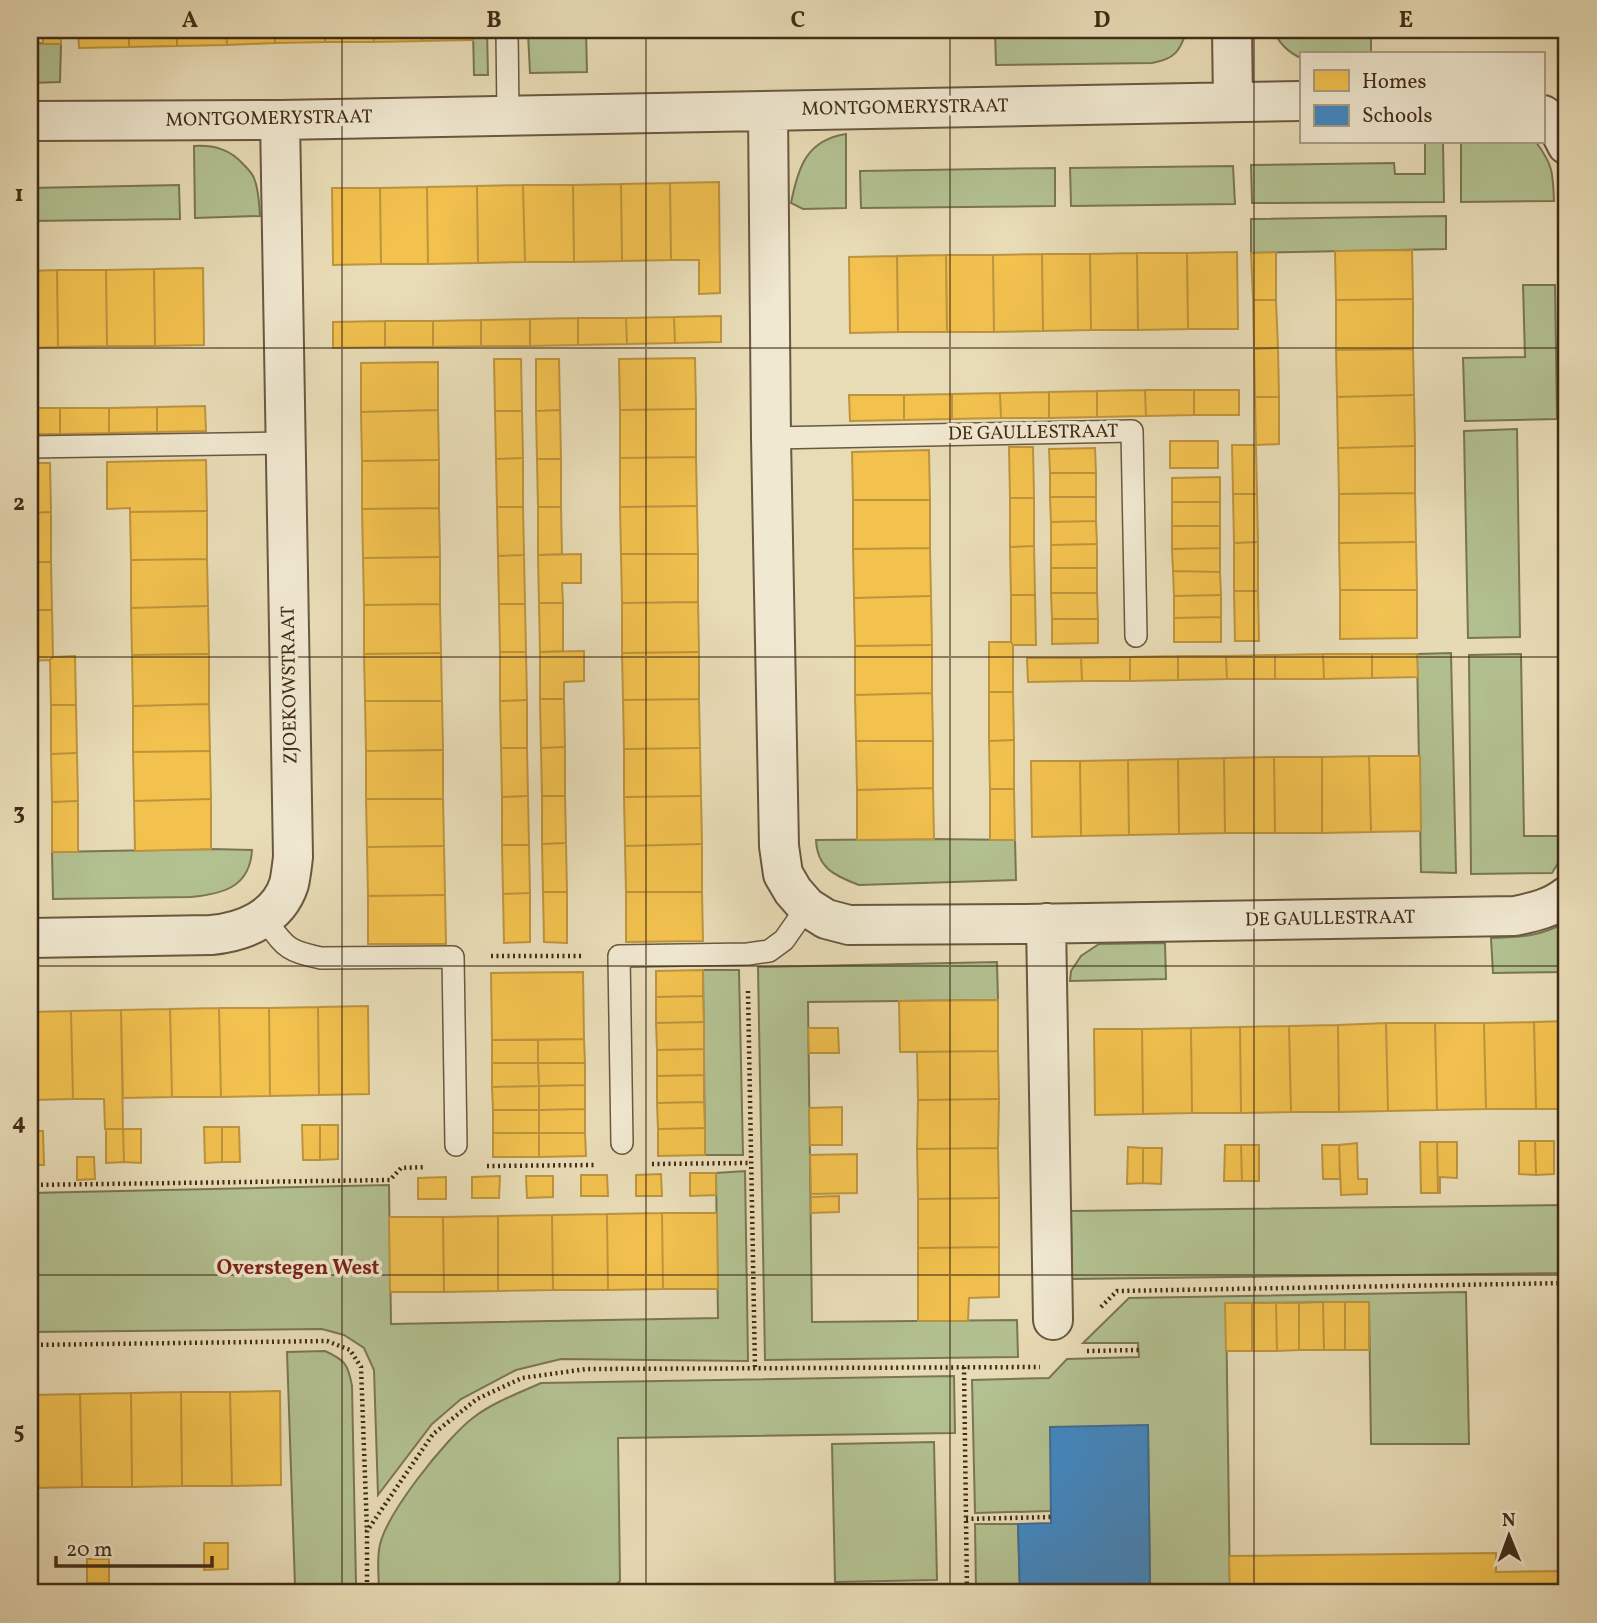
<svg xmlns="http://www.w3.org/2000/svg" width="1597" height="1623" viewBox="0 0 1597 1623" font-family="Vollkorn,serif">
	<rect width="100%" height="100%" fill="#e8dcb6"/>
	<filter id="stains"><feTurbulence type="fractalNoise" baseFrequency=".00286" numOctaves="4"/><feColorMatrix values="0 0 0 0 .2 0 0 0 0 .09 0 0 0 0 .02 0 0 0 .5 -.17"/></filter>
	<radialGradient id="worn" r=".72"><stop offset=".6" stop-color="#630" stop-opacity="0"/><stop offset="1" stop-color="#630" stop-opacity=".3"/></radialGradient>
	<path fill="#b3c191" stroke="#7a7654" stroke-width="2" d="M473,30H487L488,75H474Z
		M565,30H586L587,72L530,73L528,33L565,32Z
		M995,30H1187C1180,51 1175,59 1152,63L996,65Z
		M1273,30H1287V38L1371,36V54H1301V58C1287,52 1279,43 1273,30Z
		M30,43L61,44L60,82L30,83Z
		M846,134V208L803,209L791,203C798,168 806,140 846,134Z
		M1425,142H1443L1444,202L1252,203L1251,165L1394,163L1395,174H1425Z
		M1461,142H1536C1553,165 1553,173 1554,201L1461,202Z
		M194,146C214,145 230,149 244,165C248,169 252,173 254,178C259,190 259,203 260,216L195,218Z
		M1233,166L1235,204L1071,206L1070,168Z
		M1055,168V206L861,208L860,171Z
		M179,185L180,219L30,221V188Z
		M1446,216V249L1251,253V219Z
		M1523,285H1555L1557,419L1465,421L1463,358L1525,357Z
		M1517,429L1520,637L1468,638L1464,431Z
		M1451,653L1456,873L1421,872L1417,654Z
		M1521,654L1524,836H1565L1561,858L1552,873L1471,874L1469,655Z
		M934,839L1015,840L1016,880L859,885C835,876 817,868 816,840Z
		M211,849L252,850C250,887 223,894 191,897L53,899L52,852Z
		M1567,922V972L1493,973L1491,938C1524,937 1537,937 1567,922Z
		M1165,943L1166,979L1070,981L1071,971L1081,956L1099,944Z
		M997,962L998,1000L808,1002L812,1322L1017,1320L1018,1357L765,1360L758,967Z
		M703,970H739L743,1155H705Z
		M745,1171L748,1361L561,1359L516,1370L461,1399L432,1424L378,1495L374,1370L364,1348L344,1335L322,1329L30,1332V1193L389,1185L391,1324L718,1318L716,1173Z
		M1567,1205V1273L1072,1279L1071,1211Z
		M1466,1292L1469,1444H1371L1369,1302L1226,1303L1230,1593H1154V1587H1150L1148,1426L1051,1511L975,1513L972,1380L1049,1378L1067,1359L1139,1357L1138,1343H1083L1129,1298Z
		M325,1351C345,1360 348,1364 352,1386L356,1585L295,1586L287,1352Z
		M954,1376L955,1433L618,1438L620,1581L606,1593H379C379,1579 377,1564 379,1550C382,1518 447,1437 474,1417C494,1402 519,1393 541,1383Z
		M934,1442L937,1580L835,1582L832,1444Z
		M975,1524H1018L1020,1593H976Z"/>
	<path fill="#f2c14e" stroke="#bd943e" stroke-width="2" d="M43,30H60L61,44H43Z
		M78,30H129V47L79,48Z
		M129,30H177V46L129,47Z
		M177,30H226L227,45L177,46Z
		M226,30H275V43L227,45Z
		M275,30H325V42L275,43Z
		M325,30H373L374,42H325Z
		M373,30H422V41L374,42Z
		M422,30H473V40L422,41Z
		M586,30H635V37L586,38Z
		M635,30H684V35L635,37Z
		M684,30H733V35H684Z
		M733,30H782V34L733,35Z
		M782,30H830V34H782Z
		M830,30H880V32L830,34Z
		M880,30H930V31L880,32Z
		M719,182L720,293L699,294V260H671L670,183Z
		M670,183L671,260L622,261L621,184Z
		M621,184L622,261L574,262L573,185Z
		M523,185H573L574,262H525Z
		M523,185L525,262L478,263L477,186Z
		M477,186L478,263L428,264L427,187Z
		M427,187L428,264H381L380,188Z
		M332,188H380L381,264L333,265Z
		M1412,250L1413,299L1336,300L1335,251Z
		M1237,252L1238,329H1188L1187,253Z
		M1276,252V300H1253L1251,253Z
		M1137,253L1138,330H1091L1090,254Z
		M1137,253H1187L1188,329L1138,330Z
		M1042,254H1090L1091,330L1043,331Z
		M1042,254L1043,331L994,332L993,255Z
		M946,255H993L994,332H947Z
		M946,255L947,332H898L897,256Z
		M897,256L898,332L850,333L849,257Z
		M203,268L204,345L155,346L154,269Z
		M154,269L155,346H107L106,270Z
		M57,270H106L107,346L58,347Z
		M57,270L58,347L30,348V271Z
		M1413,299V349L1336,350V300Z
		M1253,300H1276L1278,348L1254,349Z
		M721,316V342L675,343L674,317Z
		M674,317L675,343L627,344L626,318Z
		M578,318H626L627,344L578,345Z
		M578,318V345L530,346V319Z
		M530,319V346H481V320Z
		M481,320V346L433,347V321Z
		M385,321H433V347H385Z
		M385,321V347L333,348V322Z
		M1278,348L1279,397H1255L1254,349Z
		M1413,349L1414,395L1337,397L1336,350Z
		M695,358L696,409L620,410L619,359Z
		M494,359H521L522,411H495Z
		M536,359H559L560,410L536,411Z
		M438,362V410L361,412V363Z
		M1145,390L1146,416L1097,417V391Z
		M1145,390H1194V415L1146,416Z
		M1194,390H1239V415H1194Z
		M1097,391V417L1049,418V392Z
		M1049,392V418H1001L1000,393Z
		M1000,393L1001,418L952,419V394Z
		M952,394V419L904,420V395Z
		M849,395H904V420L850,421Z
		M1414,395L1415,446L1338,448L1337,397Z
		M1255,397H1279V444L1256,445Z
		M205,406L206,431L157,432V407Z
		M157,407V432L109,433V408Z
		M30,408H60V434H30Z
		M60,408H109V433L60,434Z
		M696,409V457L620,458V410Z
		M438,410L439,460L362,461L361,412Z
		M560,410L561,459H537L536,411Z
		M495,411H522L523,458L496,459Z
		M1170,441H1218V468H1170Z
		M1232,445H1256L1257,494H1233Z
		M1415,446V493L1339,494L1338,448Z
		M1009,447H1033L1034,498H1010Z
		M1095,448L1096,473H1050L1049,449Z
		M929,450L930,500H853L852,452Z
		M696,457L697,506L620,507V458Z
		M523,458V507H497L496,459Z
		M537,459H561V507H538Z
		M206,460L207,511L130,512V508L107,509V462Z
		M439,460V508L362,509V461Z
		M30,463H50L51,512L30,513Z
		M1050,473H1096V497H1050Z
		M1220,477V502H1172V478Z
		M1415,493L1416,542L1339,543V494Z
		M1233,494H1257L1258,542L1234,543Z
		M1050,497H1096V521L1051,522Z
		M1010,498H1034V546L1010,547Z
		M853,500H930V548L853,549Z
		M1172,502H1220V526H1172Z
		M697,506L698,554H621L620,507Z
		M497,507H523L524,555L498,556Z
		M538,507H561L562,554L538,555Z
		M439,508L440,557L363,558L362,509Z
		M207,511V559L131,560L130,512Z
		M51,512V562H30V513Z
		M1096,521L1097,544L1051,545V522Z
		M1172,526H1220V548L1172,549Z
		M1258,542V591H1234V543Z
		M1416,542L1417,590H1340L1339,543Z
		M1097,544V568H1051V545Z
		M1034,546L1035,595H1011L1010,547Z
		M930,548L931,596L854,598L853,549Z
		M1220,548V572L1173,571L1172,549Z
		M581,554V583H562L563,603H539L538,555Z
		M621,554H698V602L622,603Z
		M524,555L525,604H499L498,556Z
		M440,557V604L364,605L363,558Z
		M207,559L208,606L131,608V560Z
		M30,562H51L52,610H30Z
		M1051,568H1097V593H1051Z
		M1173,571L1220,572L1221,595L1174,596Z
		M1340,590H1417V638L1340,639Z
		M1234,591H1258L1259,641H1235Z
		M1051,593H1097L1098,619H1052Z
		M1011,595H1035L1036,645H1013L1011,642Z
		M1221,595V617L1174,618V596Z
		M931,596L932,645L855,646L854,598Z
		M698,602L699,652L622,653V603Z
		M539,603H563V651L540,652Z
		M440,604L441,653L364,654V605Z
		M499,604H525L526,652H500Z
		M208,606L209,654L132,655L131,608Z
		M30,610H52L53,657L50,660L30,661Z
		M1221,617V642H1174V618Z
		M1052,619H1098V643L1052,644Z
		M989,642H1011L1013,645V692H989Z
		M932,645V693L855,695V646Z
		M584,651V681L564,682V699H540V652Z
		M500,652H526L527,700L500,701Z
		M699,652V699L623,700L622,653Z
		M441,653L442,701H365L364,654Z
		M209,654V704L133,706L132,655Z
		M1323,654L1324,679H1275V655Z
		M1323,654H1372V678L1324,679Z
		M1372,654H1417L1418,677L1372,678Z
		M1275,655V679H1227L1226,656Z
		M75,656L76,705H51L50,660L53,657Z
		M1178,656H1226L1227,679L1178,680Z
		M1178,656V680L1130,681V657Z
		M1130,657V681H1082L1081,658Z
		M1027,658H1081L1082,681L1028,682Z
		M30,677H35V701H30Z
		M989,692H1013L1014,740L989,741Z
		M932,693L933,741H856L855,695Z
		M540,699H564L565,747L541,748Z
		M699,699L700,748L624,749L623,700Z
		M527,700V748H501L500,701Z
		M365,701H442L443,750L366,751Z
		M209,704L210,751L133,752V706Z
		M51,705H76L77,753L51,754Z
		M1014,740V789H990L989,741Z
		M856,741H933V788L857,790Z
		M565,747V796H542L541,748Z
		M501,748H527L528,796L502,797Z
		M700,748L701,796L624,797V749Z
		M443,750V799H366V751Z
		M210,751L211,799L134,801L133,752Z
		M77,753L78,801L52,802L51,754Z
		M1369,756L1371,832L1322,833V757Z
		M1369,756H1420L1421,831L1371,832Z
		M1274,757L1275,833H1225L1224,758Z
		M1274,757H1322V833H1275Z
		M1224,758L1225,833L1179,834L1178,759Z
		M1178,759L1179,834L1129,835L1128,760Z
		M1128,760L1129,835L1081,836L1080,761Z
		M1031,761H1080L1081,836L1032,837Z
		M30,776H36L37,852L30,853Z
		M933,788L934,839L857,840V790Z
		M990,789H1014L1015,840H990Z
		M528,796L529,845H502V797Z
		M542,796H565L566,843L542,844Z
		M701,796L702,844L625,846L624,797Z
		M211,799V849L135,851L134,801Z
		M366,799H443L444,846L367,847Z
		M78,801V852H52V802Z
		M566,843L567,892H543L542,844Z
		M702,844V892H626L625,846Z
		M502,845H529L530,893L503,894Z
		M444,846L445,895L368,896L367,847Z
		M543,892H567V943L544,942Z
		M626,892H702L703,941L626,942Z
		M530,893V942L504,943L503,894Z
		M445,895L446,944H368V896Z
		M703,970V996L656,997V971Z
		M583,972L584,1039L492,1040L491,973Z
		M703,996L704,1022L656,1023V997Z
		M998,1000V1051L900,1052L899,1001Z
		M368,1006L369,1094L319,1095L318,1007Z
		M318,1007L319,1095L270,1096L269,1008Z
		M219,1008H269L270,1096L221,1097Z
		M219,1008L221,1097H172L170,1009Z
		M170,1009L172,1097L123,1098L121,1010Z
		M121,1010L123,1129H105L104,1099H73L71,1011Z
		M71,1011L73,1099L30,1100V1012Z
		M1567,1021V1109H1536L1534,1022Z
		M704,1022V1049L657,1050L656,1023Z
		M1534,1022L1536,1109H1486L1484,1023Z
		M1386,1023L1388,1111L1339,1112L1338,1025Z
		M1386,1023H1435L1437,1110L1388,1111Z
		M1435,1023H1484L1486,1109L1437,1110Z
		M1338,1025L1339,1112H1291L1289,1026Z
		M1289,1026L1291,1112L1241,1113L1240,1027Z
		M1240,1027L1241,1113H1192L1191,1028Z
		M808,1028H838L839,1053H809Z
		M1191,1028L1192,1113L1143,1114L1142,1029Z
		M1094,1029H1142L1143,1114L1095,1115Z
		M584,1039L585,1063H538V1040Z
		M492,1040H538V1063H492Z
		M704,1049V1075L657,1076V1050Z
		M998,1051L999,1099L918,1100L917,1052Z
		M492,1063H538L539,1086L492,1087Z
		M538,1063H585V1085L539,1086Z
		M704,1075V1102L657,1103V1076Z
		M585,1085V1109L539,1110V1086Z
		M539,1086V1110H493L492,1087Z
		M999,1099L998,1148L917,1149L918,1100Z
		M704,1102L705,1128L658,1129L657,1103Z
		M842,1107V1145H810L809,1108Z
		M585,1109V1133H539V1110Z
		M493,1110H539V1133H493Z
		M302,1125H320V1160H303Z
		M320,1125H338V1159L320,1160Z
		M204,1127H222V1162L205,1163Z
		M222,1127H239L240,1162H222Z
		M705,1128V1155L658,1156V1129Z
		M106,1129H123L124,1162L106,1163Z
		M123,1129H141V1163L124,1162Z
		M30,1131H43L44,1165H30Z
		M493,1133H539V1157H493Z
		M539,1133H585L586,1156L539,1157Z
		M1519,1141H1535L1536,1175L1519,1174Z
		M1535,1141H1554V1174L1536,1175Z
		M1420,1142H1437L1438,1193H1421Z
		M1437,1142H1457V1178L1440,1177V1193H1438Z
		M1357,1143L1358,1179H1367V1194L1341,1195L1339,1145Z
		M1225,1145H1241L1242,1181H1224Z
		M1241,1145H1259V1181H1242Z
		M1322,1145H1339L1340,1179H1323Z
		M1128,1147L1143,1148V1183L1127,1184Z
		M998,1148L999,1198L918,1199L917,1149Z
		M1143,1148H1162L1161,1184L1143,1183Z
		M857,1154V1193L811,1194L810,1155Z
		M77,1157H94L95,1179L77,1180Z
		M690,1173H716V1195L690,1196Z
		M661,1174L662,1196H636V1175Z
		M581,1175H607L608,1196H581Z
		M500,1176L499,1198H472V1177Z
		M526,1176H553V1197L527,1198Z
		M446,1177V1199H418V1178Z
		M839,1196V1212L811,1213V1197Z
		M999,1198V1247L918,1248V1199Z
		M662,1213H717L718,1289H663Z
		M662,1213L663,1289L608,1290L607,1214Z
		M607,1214L608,1290H553L552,1215Z
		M552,1215L553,1290L498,1291V1216Z
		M498,1216V1291L444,1292L443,1217Z
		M389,1217H443L444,1292H390Z
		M999,1247V1297L969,1298L968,1321H918V1248Z
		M1323,1302L1324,1350H1299V1303Z
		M1323,1302H1345V1350H1324Z
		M1345,1302H1369V1350H1345Z
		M1225,1303H1252V1351H1226Z
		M1252,1303H1276L1277,1351H1252Z
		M1276,1303H1299V1350L1277,1351Z
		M280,1391L281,1485L232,1486L230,1392Z
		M181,1392L182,1486L132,1487L131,1393Z
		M181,1392H230L232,1486H182Z
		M131,1393L132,1487H82L80,1394Z
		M80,1394L82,1487L33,1488L32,1395Z
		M204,1543H228V1569L204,1570Z
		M1496,1553V1572L1567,1571V1593H1230L1229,1556Z
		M87,1559H109V1583H87Z"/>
	<path fill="#3f88c5" stroke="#406c91" stroke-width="2" d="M1148,1425L1150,1587H1154V1593H1020L1018,1524L1051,1523L1050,1427Z"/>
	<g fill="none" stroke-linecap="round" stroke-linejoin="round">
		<defs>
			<path id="service" d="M507,30L508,115
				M771,438L1132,431L1136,636
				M30,447L285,443
				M264,918C285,946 285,951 321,958L453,957L456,1145
				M622,1143L619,956L748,954L769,951L784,940L807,907"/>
			<path id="minor" d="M1232,30L1233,102
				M768,111L771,438L779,846L783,874L793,891L807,907L826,919L849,925L1024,924L1515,916C1534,912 1552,908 1567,896
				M1543,115L1557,125L1567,145
				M30,121L280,120L1301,101
				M1046,923L1053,1320
				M30,938L211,935C244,932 278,918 289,884C291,875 292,865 293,857L280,120"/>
		</defs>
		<use href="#service" stroke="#6b5840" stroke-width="24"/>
		<use href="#minor" stroke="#6b5840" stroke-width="42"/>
		<path stroke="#412c18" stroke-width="4.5" stroke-dasharray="2 3.5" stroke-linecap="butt" d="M491,956H583
			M748,991L755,1368
			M652,1164L751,1163
			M487,1166L594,1165
			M30,1185L390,1180L401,1168L426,1167
			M1101,1307L1117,1291L1567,1283
			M30,1345L327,1341L350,1350L361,1367L367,1531
			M1087,1351L1139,1350
			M964,1367L967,1593
			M966,1519L1051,1517
			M367,1593V1531L433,1434L477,1399L522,1378L587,1369L1040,1367
			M615,1593L620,1589H967"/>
		<use href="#service" stroke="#f0e8d0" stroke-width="21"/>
		<use href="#minor" stroke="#f0e8d0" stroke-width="38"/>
	</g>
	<path fill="none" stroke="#412c18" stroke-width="2" stroke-opacity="0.55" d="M342,30V1593M646,30V1593M950,30V1593M1254,30V1593M30,348H1567M30,657H1567M30,966H1567M30,1275H1567"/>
	<g text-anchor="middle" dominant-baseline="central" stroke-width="7" stroke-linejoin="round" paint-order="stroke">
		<g font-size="19" fill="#412c18" stroke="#f0e8d0">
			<text transform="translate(905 108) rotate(-1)">MONTGOMERYSTRAAT</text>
			<text transform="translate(269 119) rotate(-1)">MONTGOMERYSTRAAT</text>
			<text transform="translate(1033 433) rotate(-1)">DE GAULLESTRAAT</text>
			<text transform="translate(290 685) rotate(-91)">ZJOEKOWSTRAAT</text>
			<text transform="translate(1330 919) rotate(-1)">DE GAULLESTRAAT</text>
		</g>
		<g font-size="21" font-weight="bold" fill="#7a1f14" stroke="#f0e8d0">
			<text x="298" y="1268">Overstegen West</text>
		</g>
	</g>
	<rect width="1597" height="1623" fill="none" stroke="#e8dcb6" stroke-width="77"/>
	<rect x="1300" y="52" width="245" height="91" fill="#f0e8d0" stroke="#aa9d86" stroke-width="2"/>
	<rect x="1314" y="70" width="35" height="21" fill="#f2c14e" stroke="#aa9d86" stroke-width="2"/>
	<text x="1362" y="88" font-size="21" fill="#412c18">Homes</text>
	<rect x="1314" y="105" width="35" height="21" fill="#3f88c5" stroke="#aa9d86" stroke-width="2"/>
	<text x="1362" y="122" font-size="21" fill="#412c18">Schools</text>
	<g transform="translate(1509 1536) rotate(359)" stroke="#f0e8d0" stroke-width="5" paint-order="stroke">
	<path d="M0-5L12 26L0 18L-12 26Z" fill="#412c18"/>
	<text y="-10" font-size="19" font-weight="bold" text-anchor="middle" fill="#412c18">N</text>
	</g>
	<path d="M56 1556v10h156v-10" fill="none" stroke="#412c18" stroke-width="3.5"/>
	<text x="66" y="1556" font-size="21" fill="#412c18" stroke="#f0e8d0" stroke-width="5" paint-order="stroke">20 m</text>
	<rect x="38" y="38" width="1520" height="1546" fill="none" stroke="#412c18" stroke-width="2.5"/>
	<g font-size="23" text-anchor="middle" font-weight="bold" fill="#412c18">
		<text x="190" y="27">A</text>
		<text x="494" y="27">B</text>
		<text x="798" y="27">C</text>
		<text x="1102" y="27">D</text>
		<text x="1406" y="27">E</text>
		<text x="19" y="201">1</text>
		<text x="19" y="510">2</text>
		<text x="19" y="819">3</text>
		<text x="19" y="1129">4</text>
		<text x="19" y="1438">5</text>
	</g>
	<rect width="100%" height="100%" filter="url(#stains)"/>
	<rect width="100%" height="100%" fill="url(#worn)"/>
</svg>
